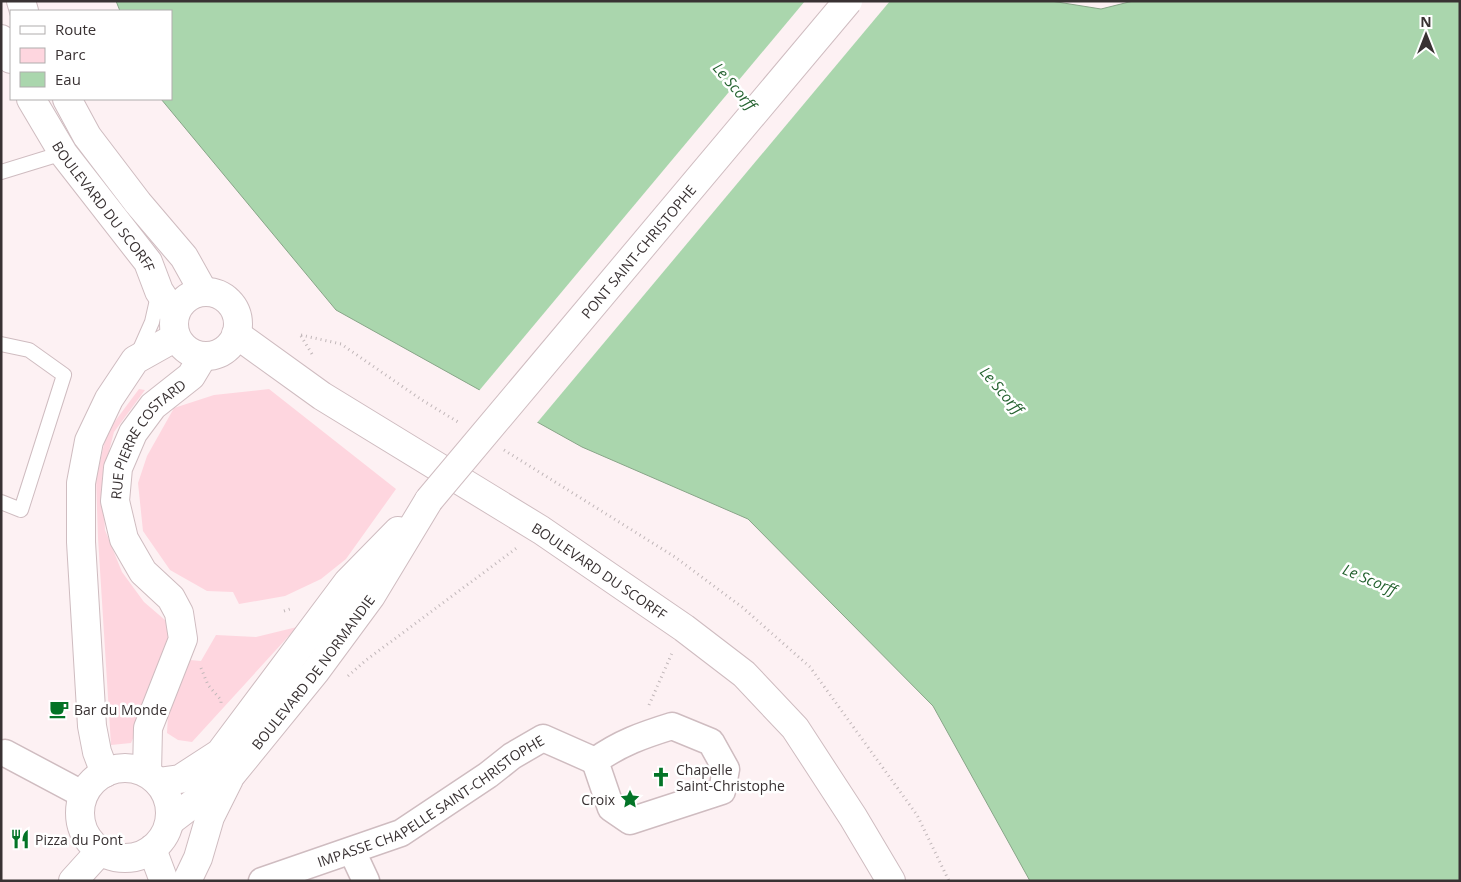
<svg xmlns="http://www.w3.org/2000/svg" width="1461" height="882" viewBox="0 0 1461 882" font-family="'Open Sans',sans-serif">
	<rect width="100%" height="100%" fill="#fdf1f3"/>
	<path fill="#fed6df" d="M139,389L145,390L114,432L102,478L105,530L122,572L144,602L172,626L174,641L131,743L111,745L98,538L96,478L107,432Z
		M269,389L396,489L346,559L321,579L285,596L239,604L233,592L207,591L170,570L143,531L138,483L147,456L174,408L214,395Z
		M297,627L192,742L178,740L167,733L168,714L190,660L201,661L216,635L256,637Z"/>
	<path fill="#aad6ad" stroke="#88a588" d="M116,1H1051L1101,9L1133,1H1460V881H1030L933,706L748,519L582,447L336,310L161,99H171V11H120Z"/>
	<path fill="#fdf1f3" d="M805,1H890L536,424L478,392Z"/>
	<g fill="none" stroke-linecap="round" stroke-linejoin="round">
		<defs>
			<path id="service" d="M1,172L63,153
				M1,344L29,350L64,375L21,510L1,502
				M137,356L152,322L159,291"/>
			<g id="minor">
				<path d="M672,726L711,742L726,769L722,791L630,821L611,808L595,761C620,743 643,735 672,726Z"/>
				<path d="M5,753L84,795"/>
				<path d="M352,851L366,881"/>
				<path id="s1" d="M262,881L401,833L488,775L512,756L543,738L595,761"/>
			</g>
			<path id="tertiary" d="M152,849L164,881"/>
			<g id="secondary">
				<path d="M21,1L24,11"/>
				<path d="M1,39L11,59"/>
				<path id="s2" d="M31,99L63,153L148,262L159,291L174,314"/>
				<path d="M67,99L87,136L138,203L184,257L203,291"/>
				<circle cx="206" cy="324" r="32"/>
				<path id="s3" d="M236,334L322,396L541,530L684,628L744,674L795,728L853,817L891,881"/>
				<circle cx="125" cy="813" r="45"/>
				<path d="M105,773L97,752L92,726L81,542V483L89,441L109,399L135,360L176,337"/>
				<path id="s4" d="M147,773L148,728L183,639L179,613L171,598L143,572L124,539L115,501L118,468L133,433L153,406L191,376L203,356"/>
				<path d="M158,782L180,779L220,753L348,582L398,531"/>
				<path id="s5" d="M170,821L232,774L315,672L371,596L429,500"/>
				<path d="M73,881L101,850"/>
				<path d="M187,881L198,858L210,817L229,779"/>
			</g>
		</defs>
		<use href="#service" stroke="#cfbcc0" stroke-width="16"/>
		<use href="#minor" stroke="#cfbcc0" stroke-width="29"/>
		<use href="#tertiary" stroke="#cfbcc0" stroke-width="30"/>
		<use href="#secondary" stroke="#cfbcc0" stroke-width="30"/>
		<path stroke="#c1b7b9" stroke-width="3" stroke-dasharray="1 4" stroke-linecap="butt" d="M301,335L341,344L422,400L458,422
			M301,336L312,354
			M504,450L675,557L742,607L810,667L917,815L949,881
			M284,611L293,608
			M201,668L208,685L221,700V706
			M348,676L365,661L518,547
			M649,705L672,653"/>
		<use href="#service" stroke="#fff" stroke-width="14"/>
		<use href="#minor" stroke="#fff" stroke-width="26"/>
		<use href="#tertiary" stroke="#fff" stroke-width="28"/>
		<use href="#secondary" stroke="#fff" stroke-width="28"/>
		<defs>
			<g id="secondary-bridge">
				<path id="s6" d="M429,500L848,1"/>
			</g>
		</defs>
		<use href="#secondary-bridge" stroke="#cfbcc0" stroke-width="30" stroke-linecap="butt"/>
		<use href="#secondary-bridge" stroke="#fff" stroke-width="28"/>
	</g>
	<defs>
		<symbol id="cafe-bare" viewBox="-9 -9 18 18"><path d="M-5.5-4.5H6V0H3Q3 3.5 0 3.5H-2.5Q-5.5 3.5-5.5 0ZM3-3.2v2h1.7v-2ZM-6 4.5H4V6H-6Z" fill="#037427" stroke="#fff" stroke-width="2.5" paint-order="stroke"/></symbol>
		<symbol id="church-bare" viewBox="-9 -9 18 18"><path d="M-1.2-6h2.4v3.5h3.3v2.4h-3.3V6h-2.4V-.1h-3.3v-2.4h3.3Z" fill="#037427" stroke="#fff" stroke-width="2.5" paint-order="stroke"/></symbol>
		<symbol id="sight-bare" viewBox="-9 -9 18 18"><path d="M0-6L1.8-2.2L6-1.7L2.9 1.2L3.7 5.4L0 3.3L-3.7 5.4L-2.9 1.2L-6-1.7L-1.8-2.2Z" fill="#037427" stroke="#fff" stroke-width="2.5" paint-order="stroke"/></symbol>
		<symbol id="restaurant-bare" viewBox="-9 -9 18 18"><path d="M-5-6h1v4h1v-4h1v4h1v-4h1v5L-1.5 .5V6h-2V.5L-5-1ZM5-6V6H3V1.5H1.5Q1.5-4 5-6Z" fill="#037427" stroke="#fff" stroke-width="2.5" paint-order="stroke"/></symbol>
	</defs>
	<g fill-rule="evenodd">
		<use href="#cafe-bare" x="45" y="695" width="28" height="28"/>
		<use href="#church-bare" x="647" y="763" width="28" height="28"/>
		<use href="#sight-bare" x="616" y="785" width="28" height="28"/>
		<use href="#restaurant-bare" x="6" y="825" width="28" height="28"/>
	</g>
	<g text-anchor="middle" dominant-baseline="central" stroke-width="5" stroke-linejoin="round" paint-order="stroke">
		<g font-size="14" fill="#393233" stroke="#fff">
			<text stroke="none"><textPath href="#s2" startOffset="130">BOULEVARD DU SCORFF</textPath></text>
			<text stroke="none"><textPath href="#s6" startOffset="325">PONT SAINT-CHRISTOPHE</textPath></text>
			<text stroke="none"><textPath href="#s4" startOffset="372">RUE PIERRE COSTARD</textPath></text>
			<text stroke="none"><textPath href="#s3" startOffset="434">BOULEVARD DU SCORFF</textPath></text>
			<text stroke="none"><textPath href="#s5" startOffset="208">BOULEVARD DE NORMANDIE</textPath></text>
			<text stroke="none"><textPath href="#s1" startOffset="188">IMPASSE CHAPELLE SAINT-CHRISTOPHE</textPath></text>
		</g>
		<g font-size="14" fill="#393233" stroke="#fff" text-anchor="start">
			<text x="74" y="709">Bar du Monde</text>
			<text x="676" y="769">Chapelle<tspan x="676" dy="16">Saint-Christophe</tspan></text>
			<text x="615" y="799" text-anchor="end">Croix</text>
			<text x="35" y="839">Pizza du Pont</text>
		</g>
		<g font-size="15" font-style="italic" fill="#24622f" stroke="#fff">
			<text transform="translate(735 86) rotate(49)">Le Scorff</text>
			<text transform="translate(1002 390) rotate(49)">Le Scorff</text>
			<text transform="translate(1370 579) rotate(23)">Le Scorff</text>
		</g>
	</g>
	<rect width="1461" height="882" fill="none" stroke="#393233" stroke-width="5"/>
	<rect x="10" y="10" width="162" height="90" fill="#ffffff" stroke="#b0adad"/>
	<rect x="20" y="26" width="25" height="8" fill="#ffffff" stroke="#b0adad"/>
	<text x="55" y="35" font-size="15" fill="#393233">Route</text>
	<rect x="20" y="48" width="25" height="15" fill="#fed6df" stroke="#b0adad"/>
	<text x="55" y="60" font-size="15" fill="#393233">Parc</text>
	<rect x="20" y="72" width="25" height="15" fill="#aad6ad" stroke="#b0adad"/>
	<text x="55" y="85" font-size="15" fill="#393233">Eau</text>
	<g transform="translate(1426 35)" stroke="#ffffff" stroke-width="4" paint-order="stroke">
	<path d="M0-4L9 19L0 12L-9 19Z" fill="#393233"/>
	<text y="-8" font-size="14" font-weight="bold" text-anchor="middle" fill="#393233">N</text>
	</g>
</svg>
